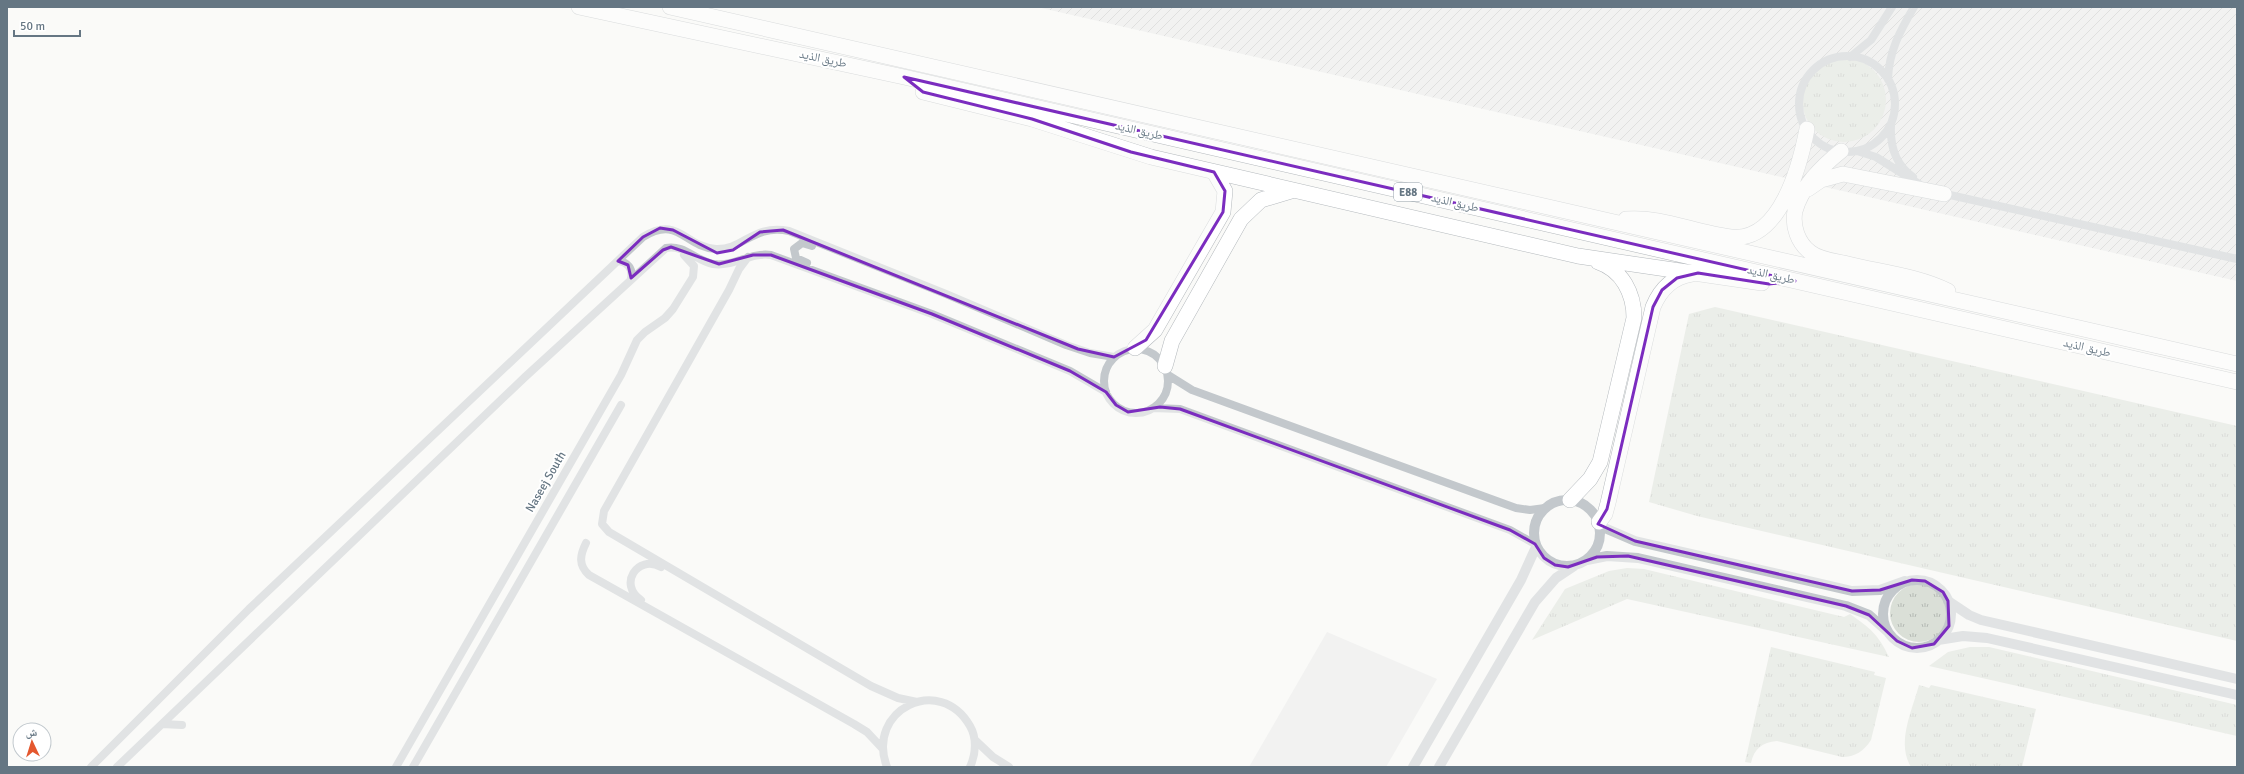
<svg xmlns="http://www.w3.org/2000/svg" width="2244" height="774" viewBox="0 0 2244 774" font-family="Signika,'Noto Naskh Arabic',sans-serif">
	<defs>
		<pattern id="industrial-furrows" width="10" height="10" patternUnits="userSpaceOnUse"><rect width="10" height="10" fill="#e8e9e9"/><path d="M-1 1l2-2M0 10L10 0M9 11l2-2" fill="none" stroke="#c0c1c2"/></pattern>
		<pattern id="grass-tufts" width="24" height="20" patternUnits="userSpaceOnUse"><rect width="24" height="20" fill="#dadfd7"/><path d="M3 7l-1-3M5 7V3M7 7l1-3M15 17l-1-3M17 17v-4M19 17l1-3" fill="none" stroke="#b4b9b4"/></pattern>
	</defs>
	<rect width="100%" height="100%" fill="#fafaf8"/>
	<path fill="#e8e9e9" d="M1327,632L1437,679L1386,767H1249Z"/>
	<path fill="url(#industrial-furrows)" d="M1037,7H2237V281Z"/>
	<path fill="url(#grass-tufts)" d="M1802 100a42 42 0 1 1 84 0a42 42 0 1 1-84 0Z
		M1715,307L2237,426V641L1697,516L1649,502L1689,314Z
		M1627,568L1644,569L1844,617L1850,614C1870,628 1878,634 1889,657L1627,599L1532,640L1565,589L1609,571Z
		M1890 613a29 29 0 1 1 58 0a29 29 0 1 1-58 0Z
		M1771,647L1875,672L1874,675L1886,678L1871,740C1864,751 1855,757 1842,757L1777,741C1762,742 1754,749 1751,763L1745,762Z
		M1970,647H1989L2237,705V736L1929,666L1948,652Z
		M1919,685L1929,688L1931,685L2036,709L2022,767H1911C1896,743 1912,711 1919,685Z"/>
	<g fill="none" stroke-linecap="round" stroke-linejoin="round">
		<defs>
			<path id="motorway" d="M579,7L904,77L2237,382
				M670,7L2237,364
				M923,92L1032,119L1151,157L1578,256L1762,283
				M1841,151C1821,167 1802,186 1795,211C1792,226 1798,243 1810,252C1820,260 1835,261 1848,264C1880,272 1918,276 1948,291
				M1808,189L1821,180L1843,174L1944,194
				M1626,219C1662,216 1695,233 1731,237C1780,243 1800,165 1807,129
				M1135,348L1155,330L1223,212L1225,191L1214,172
				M1165,366L1172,341L1241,219L1261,200L1291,191
				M1570,500L1590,479L1600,462L1634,318C1634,293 1622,270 1598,262
				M1599,522L1605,514L1608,503L1653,307C1660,290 1672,277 1692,274"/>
		</defs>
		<use href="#motorway" stroke="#b4b9bd" stroke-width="16"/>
		<path stroke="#c3c8cc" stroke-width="8" d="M1799 104a48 48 0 1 1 96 0a48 48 0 1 1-96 0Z
			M1850,57L1871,40L1892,7
			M1888,79C1889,51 1900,31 1914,7
			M1891,126C1890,146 1896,165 1913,177
			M1857,151L1876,157L1919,184
			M1941,193L2237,259
			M748,257L739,269L729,290L604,511L602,524L609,532L871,686L898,698L917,702
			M618,261C628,262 633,269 631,278
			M807,263L796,258L794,249L802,243L812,246
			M1104 381a32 32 0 1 1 64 0a32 32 0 1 1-64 0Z
			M1168,375L1192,390L1516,508L1530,510L1545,508
			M1153,408L1180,409L1510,530L1535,544
			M586,543C580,555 578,565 589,575L854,724L867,732L882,748
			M641,600C618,585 637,554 661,567
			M162,724L182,725
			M975,740L993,757L1009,767
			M91,767L249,609L643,237C679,215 684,247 716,249C744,250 752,224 789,231L946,294L1066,345L1090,353L1114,357
			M117,767L525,377L666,248C683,244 697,261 713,264C734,267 750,252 771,255L932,314L1070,371L1106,392
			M396,767L621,375L637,340L645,332L665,318L673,309L693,277L694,266L684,255
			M413,767L621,405
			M887,767C865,710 940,673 970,726C977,738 976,754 970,767"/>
		<path stroke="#c3c8cc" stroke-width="10" d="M1534 533a33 33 0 1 1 66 0a33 33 0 1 1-66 0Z
			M1600,526L1635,541L1852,591L1880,590L1905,581
			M1587,560L1607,556L1638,558L1846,606L1869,615L1887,631
			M1883 614a34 34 0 1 1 68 0a34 34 0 1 1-68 0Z
			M1948,601L1969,615L1981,620L2237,679
			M1938,640L1963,636L1987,638L2237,695
			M1413,767L1521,580L1536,547
			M1439,767L1535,602L1556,578L1574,566"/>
		<use href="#motorway" stroke="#fff" stroke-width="15"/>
	</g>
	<path d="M0 0H2244V774H0ZM904,77L1795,281L1769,284L1698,273L1677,278L1662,290L1653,307L1607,509L1598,524L1635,541L1852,591L1880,590L1912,580L1925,581L1943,592L1948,601L1949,626L1934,644L1912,648L1897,641L1869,615L1846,606L1628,556L1597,557L1568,567L1555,565L1544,558L1535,544L1510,530L1180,409L1160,407L1128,412L1116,405L1106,392L1070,371L932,314L771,255H753L719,264L671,247L663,250L631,278L628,265L618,261L643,237L660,228L673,230L717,253L733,250L760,232L783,230L1078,349L1114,357L1146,340L1223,212L1225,191L1214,172L1131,152L1032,119L923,92Z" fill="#fafaf8" fill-opacity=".55" fill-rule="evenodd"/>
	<path fill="none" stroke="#7b2cbf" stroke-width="3" stroke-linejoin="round" d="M904,77L1795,281L1769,284L1698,273L1677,278L1662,290L1653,307L1607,509L1598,524L1635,541L1852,591L1880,590L1912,580L1925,581L1943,592L1948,601L1949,626L1934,644L1912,648L1897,641L1869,615L1846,606L1628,556L1597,557L1568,567L1555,565L1544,558L1535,544L1510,530L1180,409L1160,407L1128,412L1116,405L1106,392L1070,371L932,314L771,255H753L719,264L671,247L663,250L631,278L628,265L618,261L643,237L660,228L673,230L717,253L733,250L760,232L783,230L1078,349L1114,357L1146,340L1223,212L1225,191L1214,172L1131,152L1032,119L923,92Z"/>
	<g text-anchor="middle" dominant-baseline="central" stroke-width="4" stroke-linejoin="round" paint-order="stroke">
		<rect fill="#fff" stroke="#939fa8" stroke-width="1" x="1394" y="183" width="28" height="18" rx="3"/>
		<g font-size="11" font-weight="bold" fill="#657683">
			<text x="1408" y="192">E88</text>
		</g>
		<g font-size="12" fill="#657683" stroke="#fff">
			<text transform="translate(823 59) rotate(12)">طريق الذيد</text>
			<text transform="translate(1139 131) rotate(13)">طريق الذيد</text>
			<text transform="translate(1455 203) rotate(13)">طريق الذيد</text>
			<text transform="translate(1771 275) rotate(13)">طريق الذيد</text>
			<text transform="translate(2087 348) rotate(13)">طريق الذيد</text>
			<text transform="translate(546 482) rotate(-60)">Naseej South</text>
		</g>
	</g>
	<rect width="2244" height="774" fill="none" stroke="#657683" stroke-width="16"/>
	<g transform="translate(32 742) rotate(356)"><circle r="19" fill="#ffffff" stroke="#c1c8cd"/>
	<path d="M0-3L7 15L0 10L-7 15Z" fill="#e4572e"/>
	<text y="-6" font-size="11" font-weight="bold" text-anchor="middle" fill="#657683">ش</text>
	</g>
	<path d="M14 30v6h66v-6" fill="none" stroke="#657683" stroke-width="2"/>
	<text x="20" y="30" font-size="12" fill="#657683" stroke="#ffffff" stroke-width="3" paint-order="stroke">50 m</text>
</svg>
